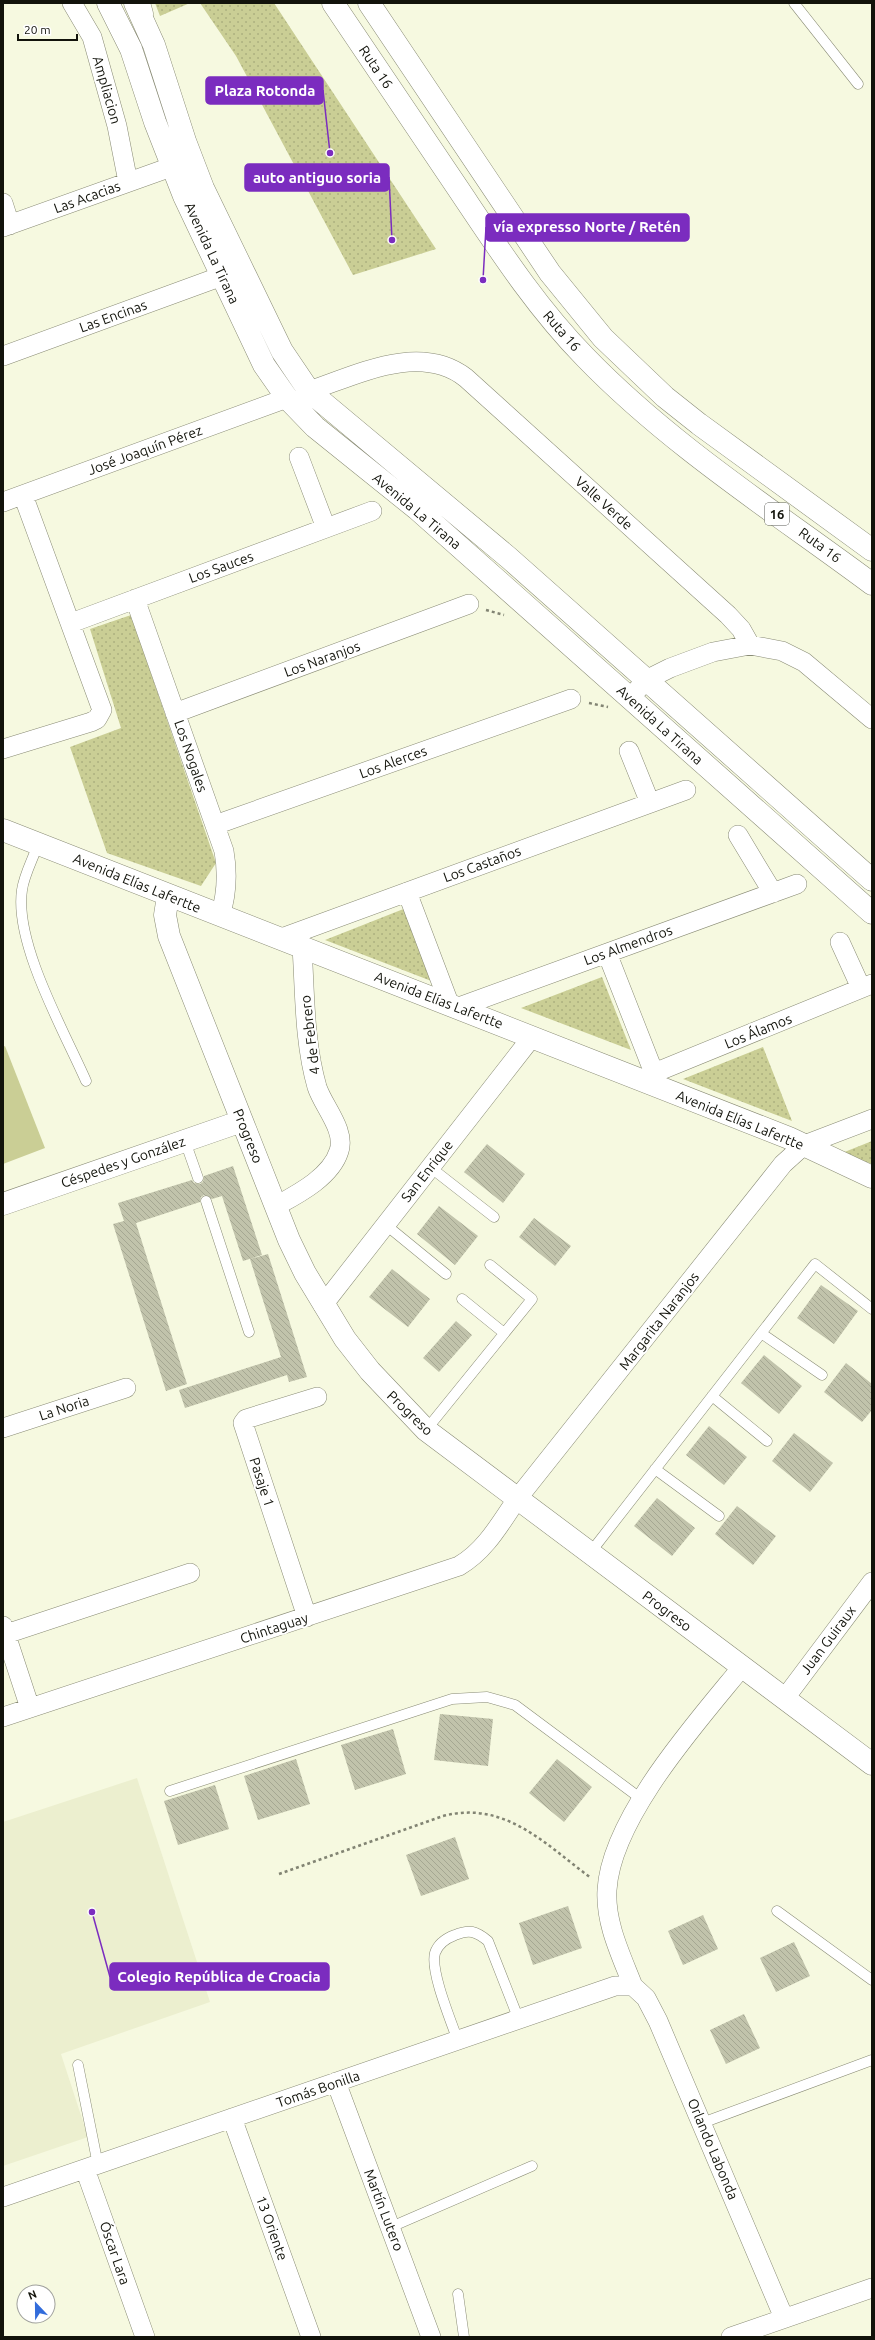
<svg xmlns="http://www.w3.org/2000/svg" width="875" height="2340" viewBox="0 0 875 2340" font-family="Ubuntu,sans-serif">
	<defs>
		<pattern id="grass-dots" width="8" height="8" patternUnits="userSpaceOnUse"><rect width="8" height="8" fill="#cace95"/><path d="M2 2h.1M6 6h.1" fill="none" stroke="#acb07f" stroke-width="1.8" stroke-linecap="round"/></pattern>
		<pattern id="building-back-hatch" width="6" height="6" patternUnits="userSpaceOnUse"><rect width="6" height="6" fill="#c1c3ab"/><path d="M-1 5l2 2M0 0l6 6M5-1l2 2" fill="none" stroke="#a5a792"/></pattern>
	</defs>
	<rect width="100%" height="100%" fill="#f6f9e0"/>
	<path fill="#ecefcf" d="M137,1778L210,2002L61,2054L88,2137L3,2166V1822Z"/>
	<path fill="url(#grass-dots)" d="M155,3H190L160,16Z
		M200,3H274L436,249L353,275L236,56Z
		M131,615L216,863L201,886L107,853L70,747L121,728L90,629Z
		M406,908L434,982L325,940Z
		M602,977L631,1050L521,1008Z
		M763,1047L792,1121L683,1079Z
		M872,1141V1164L842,1153Z"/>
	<path fill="#cace95" d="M5,1046L45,1148L3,1164V1047Z"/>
	<path fill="url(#building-back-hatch)" d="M487,1144L525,1174L503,1203L464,1172Z
		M233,1166L262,1255L243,1261L222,1196L212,1199L204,1195L201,1197L200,1202L136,1223L187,1384L166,1391L113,1224L124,1221L118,1203L192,1180L194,1183L200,1184L203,1182L204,1176Z
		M439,1206L478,1236L455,1265L417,1234Z
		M534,1218L571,1246L555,1266L519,1237Z
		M268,1254L307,1377L289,1382L287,1375L185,1408L179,1390L281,1357L250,1259Z
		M392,1269L430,1299L408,1327L369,1297Z
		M821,1285L858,1311L834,1344L797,1318Z
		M456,1321L472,1335L439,1372L423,1358Z
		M764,1355L802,1386L779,1414L741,1383Z
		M846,1363L872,1384V1410L862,1422L824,1392Z
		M709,1426L747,1457L724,1485L686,1455Z
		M794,1433L833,1463L810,1492L772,1461Z
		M657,1498L695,1528L672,1556L634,1526Z
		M737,1506L776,1536L753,1565L715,1534Z
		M440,1714L493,1719L488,1766L434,1760Z
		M393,1729L406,1774L355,1790L341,1745Z
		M296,1759L310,1804L258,1820L244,1776Z
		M557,1759L592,1787L564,1822L529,1793Z
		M215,1785L229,1829L178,1845L164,1801Z
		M455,1837L469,1879L421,1896L406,1855Z
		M568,1906L582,1948L533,1965L519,1923Z
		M703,1915L718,1949L683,1965L668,1931Z
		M794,1942L810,1976L776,1992L760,1958Z
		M744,2014L760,2048L726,2064L710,2030Z"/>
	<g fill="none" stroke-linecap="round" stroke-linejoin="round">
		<defs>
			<path id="service" d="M794,3L858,84
				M38,844C33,859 24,875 22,890C14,943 64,1031 86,1081
				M185,1141L198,1178
				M430,1167L494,1217
				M206,1201L249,1332
				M386,1225L446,1274
				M462,1299L504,1333
				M761,1333L822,1375
				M712,1396L767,1441
				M426,1430L532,1299L490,1265
				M655,1469L719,1516
				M590,1553L815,1264L872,1309
				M170,1791L452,1699L487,1697L515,1705L640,1798
				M777,1911L872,1980
				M458,2041C451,2021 430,1971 435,1953C438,1944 447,1938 455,1935C469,1929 476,1931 488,1941L519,2020
				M78,2065L98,2165
				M702,2123L872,2060
				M391,2227L532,2166
				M458,2294L464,2337"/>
			<path id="minor" d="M72,3L92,37L117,126L128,182
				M3,203L10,225
				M3,227L171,167
				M3,356L222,276
				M309,391C357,375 420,342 466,378L728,615L741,629L750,645
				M299,457L326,528
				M3,502L287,398
				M135,599L224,851C228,874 227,894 220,916
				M71,623L372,511
				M630,698L646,680L670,668L713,652L750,645L782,651L804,662L872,719
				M175,713L469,604
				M3,749L91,722L97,719L102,710L23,495
				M629,751L650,803
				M215,825L571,699
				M738,835L773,893
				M407,892L449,1003
				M279,939L686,790
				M840,942L861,988
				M607,953L654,1073
				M459,1007L797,884
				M650,1084L654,1073L872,984
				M276,1206C298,1194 331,1177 339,1151C346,1130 323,1106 317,1087C304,1042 305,993 302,947
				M323,1305L532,1037
				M3,1428L126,1388
				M307,1617L243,1423L246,1419L317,1397
				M3,1626L30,1708
				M6,1634L190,1573
				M785,1698L872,1582
				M3,1717L459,1566C485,1551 500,1524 517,1499L783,1164L804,1145L872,1119
				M633,1986L646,1998L658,2021L784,2318
				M633,1986C621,1955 605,1923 607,1890C611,1818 697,1722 742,1667
				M336,2082L431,2337
				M232,2118L311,2337
				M85,2169L145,2337
				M3,2197L615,1986H633
				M731,2337L872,2288"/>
			<path id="tertiary" d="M3,830L789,1138L872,1177
				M168,896L165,915L169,936L289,1240L305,1273L345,1339L370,1371L426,1430L872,1764
				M3,1204L242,1121"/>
			<path id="trunk" d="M108,3L131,49L155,122L184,196L264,365L287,398L315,427L417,509L872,913
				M135,3L154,45L185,141L203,188L282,351L309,391L509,558L872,880"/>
			<path id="motorway" d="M139,3L142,14
				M333,3C375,65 417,128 459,190C498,248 536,307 585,357C669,444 775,512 872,584
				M369,3L550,273L603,338L665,397L699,424L872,550"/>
		</defs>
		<use href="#service" stroke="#898b75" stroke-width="11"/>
		<use href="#minor" stroke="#898b75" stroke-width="20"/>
		<use href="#tertiary" stroke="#898b75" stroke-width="23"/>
		<use href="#trunk" stroke="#898b75" stroke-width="23"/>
		<use href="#motorway" stroke="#898b75" stroke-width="23"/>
		<path stroke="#828473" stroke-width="2.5" stroke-dasharray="3 3" stroke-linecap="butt" d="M486,610L504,615
			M589,703L608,707
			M279,1874L443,1816C505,1800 545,1844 591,1878"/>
		<use href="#service" stroke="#fff" stroke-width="10"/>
		<use href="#minor" stroke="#fff" stroke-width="19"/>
		<use href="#tertiary" stroke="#fff" stroke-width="22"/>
		<use href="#trunk" stroke="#fff" stroke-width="22"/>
		<use href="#motorway" stroke="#fff" stroke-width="22"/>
	</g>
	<g text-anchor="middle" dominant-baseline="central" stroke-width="4" stroke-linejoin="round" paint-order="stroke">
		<rect fill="#fff" stroke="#595a54" stroke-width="1" x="765" y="503" width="24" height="22" rx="3"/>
		<g font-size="13" font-weight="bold" fill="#12130b">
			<text x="777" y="514">16</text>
		</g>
		<g font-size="14" fill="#12130b" stroke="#fff">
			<text transform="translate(376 67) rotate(56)">Ruta 16</text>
			<text transform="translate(107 90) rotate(74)">Ampliacion</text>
			<text transform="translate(87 197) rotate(-20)">Las Acacias</text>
			<text transform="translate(212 253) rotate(65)">Avenida La Tirana</text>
			<text transform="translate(113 316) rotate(-20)">Las Encinas</text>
			<text transform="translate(562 331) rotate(49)">Ruta 16</text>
			<text transform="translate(145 450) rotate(-20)">José Joaquín Pérez</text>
			<text transform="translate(604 503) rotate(42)">Valle Verde</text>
			<text transform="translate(417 511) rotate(40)">Avenida La Tirana</text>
			<text transform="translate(820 545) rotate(36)">Ruta 16</text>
			<text transform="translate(221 567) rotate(-20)">Los Sauces</text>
			<text transform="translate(322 659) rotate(-20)">Los Naranjos</text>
			<text transform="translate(660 725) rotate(42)">Avenida La Tirana</text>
			<text transform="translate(191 756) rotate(71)">Los Nogales</text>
			<text transform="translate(393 762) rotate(-20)">Los Alerces</text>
			<text transform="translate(482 864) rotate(-20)">Los Castaños</text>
			<text transform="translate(137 883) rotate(22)">Avenida Elías Lafertte</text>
			<text transform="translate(628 945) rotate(-20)">Los Almendros</text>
			<text transform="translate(439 1000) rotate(21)">Avenida Elías Lafertte</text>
			<text transform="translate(758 1031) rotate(-22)">Los Álamos</text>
			<text transform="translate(310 1035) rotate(-97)">4 de Febrero</text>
			<text transform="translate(740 1120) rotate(22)">Avenida Elías Lafertte</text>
			<text transform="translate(248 1136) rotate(68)">Progreso</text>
			<text transform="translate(123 1162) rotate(-19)">Céspedes y González</text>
			<text transform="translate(427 1171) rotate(-52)">San Enrique</text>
			<text transform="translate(659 1321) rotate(-52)">Margarita Naranjos</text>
			<text transform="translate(64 1408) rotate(-18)">La Noria</text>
			<text transform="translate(410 1413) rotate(44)">Progreso</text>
			<text transform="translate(262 1482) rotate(72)">Pasaje 1</text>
			<text transform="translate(667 1611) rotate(37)">Progreso</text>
			<text transform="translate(274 1628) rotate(-18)">Chintaguay</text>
			<text transform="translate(828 1640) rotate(-53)">Juan Guiraux</text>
			<text transform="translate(318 2089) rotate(-19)">Tomás Bonilla</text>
			<text transform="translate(713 2149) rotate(67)">Orlando Labonda</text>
			<text transform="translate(384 2210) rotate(69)">Martín Lutero</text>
			<text transform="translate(272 2228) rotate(70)">13 Oriente</text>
			<text transform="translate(115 2253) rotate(71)">Óscar Lara</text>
		</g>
	</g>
	<path fill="none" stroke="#7b2cbf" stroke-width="1.5" d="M330 153L323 90M392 240L389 177M483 280L486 227M92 1912L110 1977"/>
	<g fill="#7b2cbf" stroke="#fff" stroke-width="1.5">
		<circle cx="330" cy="153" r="4"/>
		<circle cx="392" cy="240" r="4"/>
		<circle cx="483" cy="280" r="4"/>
		<circle cx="92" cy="1912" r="4"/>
	</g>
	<g fill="#7b2cbf" stroke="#7b2cbf" stroke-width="1.5">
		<rect x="206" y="77" width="117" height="27" rx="4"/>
		<rect x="245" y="164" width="144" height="27" rx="4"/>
		<rect x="486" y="214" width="203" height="27" rx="4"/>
		<rect x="110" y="1963" width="219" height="27" rx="4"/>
	</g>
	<g font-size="15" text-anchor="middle" font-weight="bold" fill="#fff">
		<text x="265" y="96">Plaza Rotonda</text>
		<text x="317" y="183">auto antiguo soria</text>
		<text x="587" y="232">vía expresso Norte / Retén</text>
		<text x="219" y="1982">Colegio República de Croacia</text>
	</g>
	<rect width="875" height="2340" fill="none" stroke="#12130b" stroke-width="8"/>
	<g transform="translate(36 2304) rotate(338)"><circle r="19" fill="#ffffff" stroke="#a0a19d"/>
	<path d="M0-3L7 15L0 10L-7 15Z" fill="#326cdb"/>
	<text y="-6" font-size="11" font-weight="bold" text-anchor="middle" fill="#12130b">N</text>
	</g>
	<path d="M18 34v6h59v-6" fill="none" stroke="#12130b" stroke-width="2"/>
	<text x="24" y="34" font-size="12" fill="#12130b" stroke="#ffffff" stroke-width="3" paint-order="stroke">20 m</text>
</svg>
